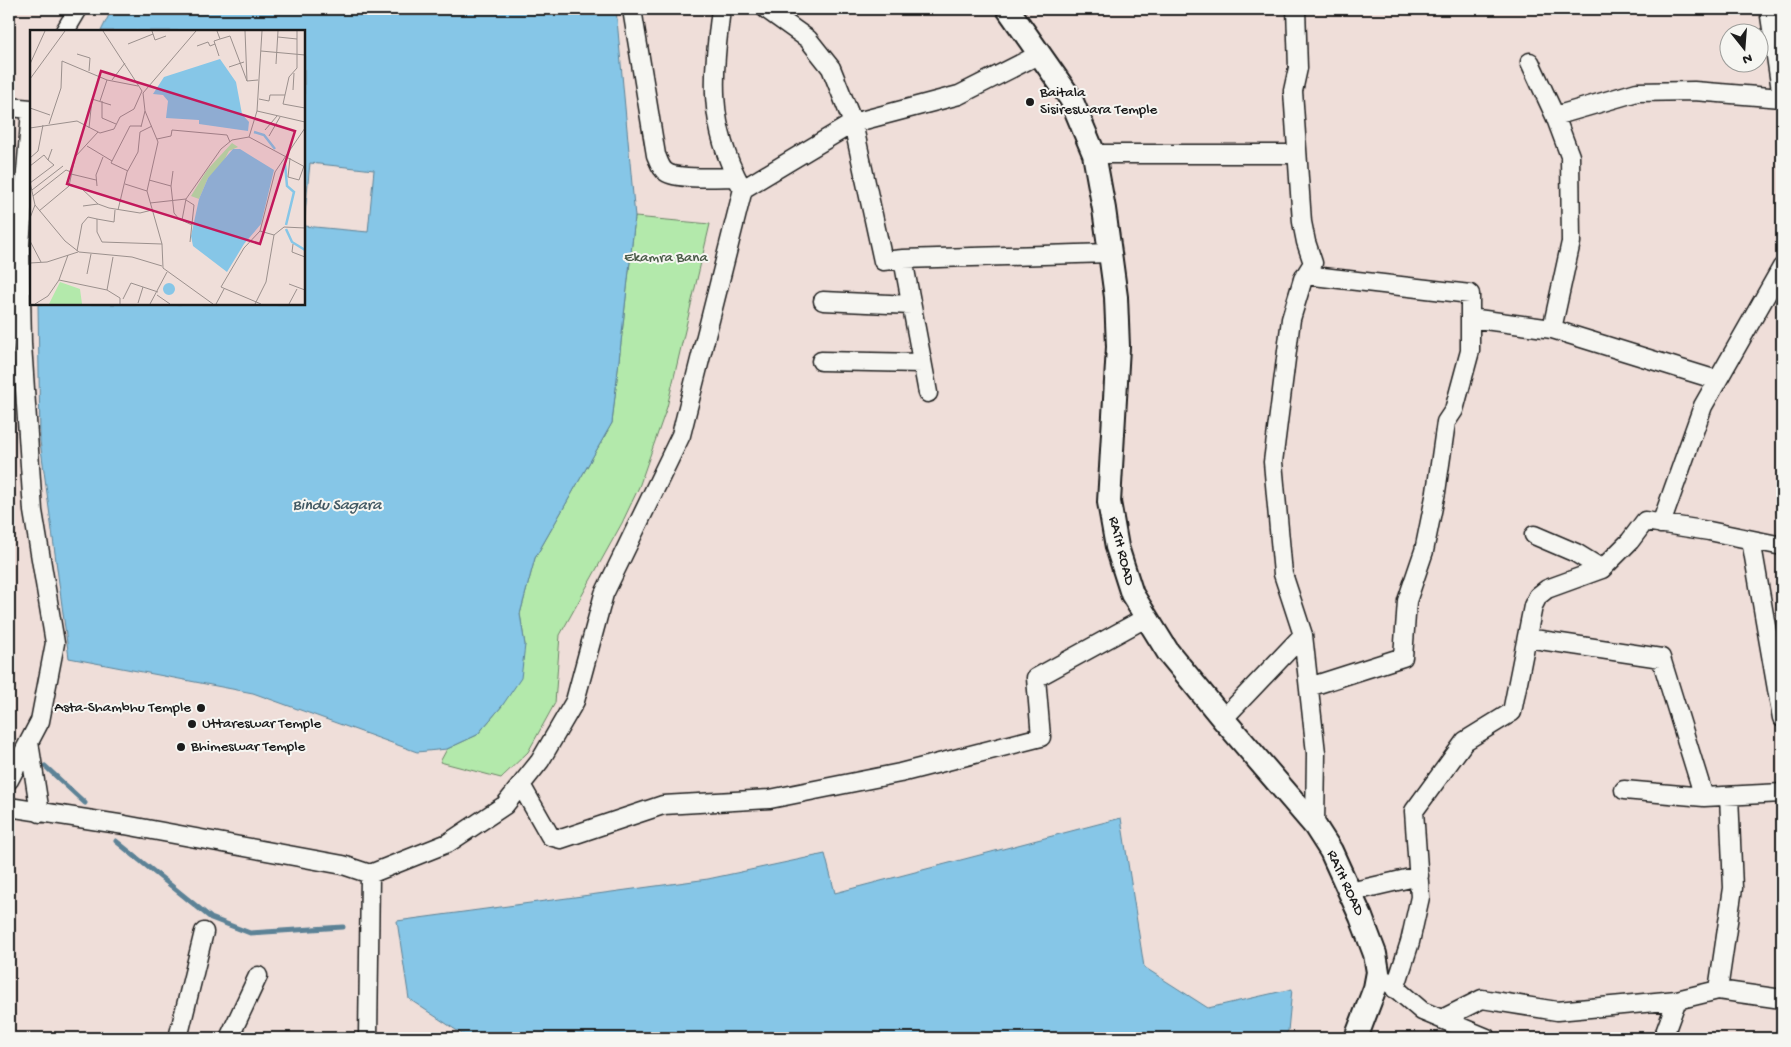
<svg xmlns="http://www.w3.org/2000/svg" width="1791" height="1047" viewBox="0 0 1791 1047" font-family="'Gochi Hand',sans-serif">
	<rect width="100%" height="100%" fill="#efded9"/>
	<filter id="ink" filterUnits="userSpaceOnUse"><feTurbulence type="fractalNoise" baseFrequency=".02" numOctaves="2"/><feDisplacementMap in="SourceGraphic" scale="10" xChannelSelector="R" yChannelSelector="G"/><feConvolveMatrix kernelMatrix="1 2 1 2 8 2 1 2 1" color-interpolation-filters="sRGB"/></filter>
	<g filter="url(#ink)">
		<path fill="#b3e9ab" stroke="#688264" d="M635,217L710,224L667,407L639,487L622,523L560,635L555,703L528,752L501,778L440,762L447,749L477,735L502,706L525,645L520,614L535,558L612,423Z"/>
		<path fill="#86c6e7" stroke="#5c8296" d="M112,9H616L635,217L612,423L535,558L520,614L525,645L521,678L502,706L477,735L447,749L417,752L253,693L69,658L40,441L38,304H304V226L368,232L374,170L310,163L304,223V31H101Z
			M1121,818L1144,967L1208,1008L1292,989L1288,1031L1281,1038H468L409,999L397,921L708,879L825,854L835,893Z"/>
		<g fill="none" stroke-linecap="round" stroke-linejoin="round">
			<path stroke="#5c8296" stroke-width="5" d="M45,766L85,803
				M116,841L211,918L250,933L343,927"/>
			<defs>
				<path id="minor" d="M632,9L656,155C659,161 660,168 666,172C677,180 721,177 736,177
					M721,9C713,75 707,124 741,186
					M766,9L808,39L831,68L853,123L883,261L903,259
					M1769,9L1782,97
					M65,31L78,9
					M1530,62L1555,116L1570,156L1571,242L1552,329
					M9,107L31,109
					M1555,116L1637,92L1694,91L1782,98
					M1094,154H1297
					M1305,275L1470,294V351L1454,410L1446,422L1436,492L1424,551L1407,601L1403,657L1309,687
					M823,301L911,305
					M1470,318L1552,329L1717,380
					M821,361L922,363
					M928,393L903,259L1110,253
					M1661,524L1703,406L1782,267
					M1534,535L1576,553L1602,569
					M1751,540L1782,718
					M1303,635L1316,753L1315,826
					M1527,638L1661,658L1704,797
					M1223,719L1303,635L1283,574L1273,462L1291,319L1303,279L1313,263L1306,242L1302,222L1293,91L1298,68L1296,9
					M29,742L40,813
					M9,780L40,721L55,643L33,511L22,344L20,245L31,111
					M521,785L550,836L561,839L663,805L770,799L900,773L1041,737L1036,678L1140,621L1148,622
					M1624,790L1704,797L1782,793
					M9,807L125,825L343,865L370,874
					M1350,892L1419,876
					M1387,981L1422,1011L1487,1038
					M1395,989L1410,942L1420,897L1414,811L1465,741L1512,712L1533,606L1538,596L1547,589L1602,569L1630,541L1645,521L1709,531L1782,546
					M1718,990L1782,999
					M1442,1019L1482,999L1557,1011L1677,1000L1718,990L1733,888L1729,796
					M178,1038L204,932
					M229,1038L258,976
					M368,1038L370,874L448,843L505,805L540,761L575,701L604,594L681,435L743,189L853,123L959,95L1040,54
					M1663,1038L1677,1000"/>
				<path id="tertiary" d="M1008,9L1071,99L1094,154L1104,209L1116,297L1118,347L1109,502L1117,547L1132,594L1168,652L1223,719L1315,826L1331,851L1361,917L1375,954L1378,972L1375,988L1356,1038"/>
			</defs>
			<use href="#minor" stroke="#1c1c1c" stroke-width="21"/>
			<use href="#tertiary" stroke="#1c1c1c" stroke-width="26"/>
			<use href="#minor" stroke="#f6f6f2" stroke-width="18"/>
			<use href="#tertiary" stroke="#f6f6f2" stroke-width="22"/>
		</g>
	</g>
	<g fill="#1c1c1c" stroke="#f6f6f2" stroke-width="2">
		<circle cx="1030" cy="102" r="5"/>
		<circle cx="201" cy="708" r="5"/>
		<circle cx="192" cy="724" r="5"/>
		<circle cx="181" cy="747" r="5"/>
	</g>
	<g text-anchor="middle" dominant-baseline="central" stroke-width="4" stroke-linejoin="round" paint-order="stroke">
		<g font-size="15" fill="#1c1c1c" stroke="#f6f6f2" text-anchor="start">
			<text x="1040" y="93">Baitala<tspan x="1040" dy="17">Sisireswara Temple</tspan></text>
			<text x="191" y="708" text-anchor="end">Asta-Shambhu Temple</text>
			<text x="202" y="724">Uttareswar Temple</text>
			<text x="191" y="747">Bhimeswar Temple</text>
		</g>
		<g font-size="15" fill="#495a47" stroke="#f6f6f2">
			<text x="666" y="258">Ekamra Bana</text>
		</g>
		<g font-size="15" fill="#1c1c1c" stroke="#f6f6f2">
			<text transform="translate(1121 551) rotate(76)">RATH ROAD</text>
			<text transform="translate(1345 883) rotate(65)">RATH ROAD</text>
		</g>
		<g font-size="16" font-style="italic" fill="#415863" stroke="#f6f6f2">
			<text x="337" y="506">Bindu Sagara</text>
		</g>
	</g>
	<g transform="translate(30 30)">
		<rect width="275" height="275" fill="#efded9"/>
		<path d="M202,113L208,117L199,121L191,136L178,148L169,169L161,166L177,140ZM30,252L50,259L52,274H19Z" fill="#b3e9ab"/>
		<path d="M190,29L206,52L212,84L219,92L218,101L169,94V90L136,88L138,71L133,65L123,64L134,47ZM203,119H210L244,140L231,194L214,214L197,242L163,216L161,206L169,169L178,148ZM133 259a6 6 0 1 1 12 0a6 6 0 1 1-12 0Z" fill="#86c6e7"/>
		<path fill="none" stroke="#86c6e7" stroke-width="2.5" d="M224,102L234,105L245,119M255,134L257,156L264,162L256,195M256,199L262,212L275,220"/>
		<path fill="none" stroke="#9b908d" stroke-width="1" d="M73,1L112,61M122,1L125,10L136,6M166,1L113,63L115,81L128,112L117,161L132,214L133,238L183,274M187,1L190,9L200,6L217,51M215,1L217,51L228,50M267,1V38L259,47L253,74L275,78M248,7L267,9M98,14L123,4M167,16L178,12L180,16L185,14M231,21L275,25M47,24L60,28L59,41M189,26L184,11L190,9M0,34L15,1M246,34L248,1M199,37L214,32M0,49L35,1M82,50L95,33M263,60L264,43M229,69L239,71L240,65H255M70,71L77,50L108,56M72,71V88L86,94M0,78L20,85M227,81L232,1M227,81L275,92M19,94L31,58L32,31L77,50M111,97L115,81M0,98L47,91L70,103L84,99L90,87L104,79L112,61M59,98L62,69L81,75M235,100L247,86M239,106L250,87M219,107L275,137M127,109L141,106L142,100L197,105L200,112M57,116L82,131M0,128L8,121L13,95M260,128L258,147L269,150L274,136M0,136L14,125L18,130M98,141L81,133L100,96H111M41,144L66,150M119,150L141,156L143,141M0,153L24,135L18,130L22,119M95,154L117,161M39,155L51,158L68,174L79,178L110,183L122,180M67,156L66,145L73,127M141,156L144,183L149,189L162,195M2,160L33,136M3,166L36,140L41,142M156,170L164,175L160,212M120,173L156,169L191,119L202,110L219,107L227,81M5,175L35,211L49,222L102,227L132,236M53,176L68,174M85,180L84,192L67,189V202L72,212L132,214M88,180L97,142L108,122L110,102L122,96M9,181L39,156L45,127L68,102M0,188L5,175L0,152M152,190L156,169M230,201L244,205L254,197L275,198M0,211L11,232M263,214L262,222L275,227M47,221L52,194L58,187L67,189M0,233L17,232L48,222M57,244L61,224M29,250L38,225M259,254L275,260M77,260L90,268V274M127,265L140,274M93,269L101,253L128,262M108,273L113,257M5,274L18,266L29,250L77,260L83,227M120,274L137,242M186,274L194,259M225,274L236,252L244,205M231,274L191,257L214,218L230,201L245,142L275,98M259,274L267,259"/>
		<path fill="#c2185b" fill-opacity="0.15" stroke="#c2185b" stroke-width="2.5" d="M71,41L265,101L230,214L37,154Z"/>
		<rect width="275" height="275" fill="none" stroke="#1c1c1c" stroke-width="2.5"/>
	</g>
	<rect width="1791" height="1047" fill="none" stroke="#f6f6f2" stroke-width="30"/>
	<rect x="15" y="15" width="1761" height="1017" fill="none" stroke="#1c1c1c" stroke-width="2" filter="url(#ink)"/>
	<g transform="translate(1744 48) rotate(163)"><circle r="24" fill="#f6f6f2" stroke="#9f9f9c"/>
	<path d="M0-4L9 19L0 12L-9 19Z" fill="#1c1c1c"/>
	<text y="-8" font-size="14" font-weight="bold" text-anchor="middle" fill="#1c1c1c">N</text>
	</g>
</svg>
